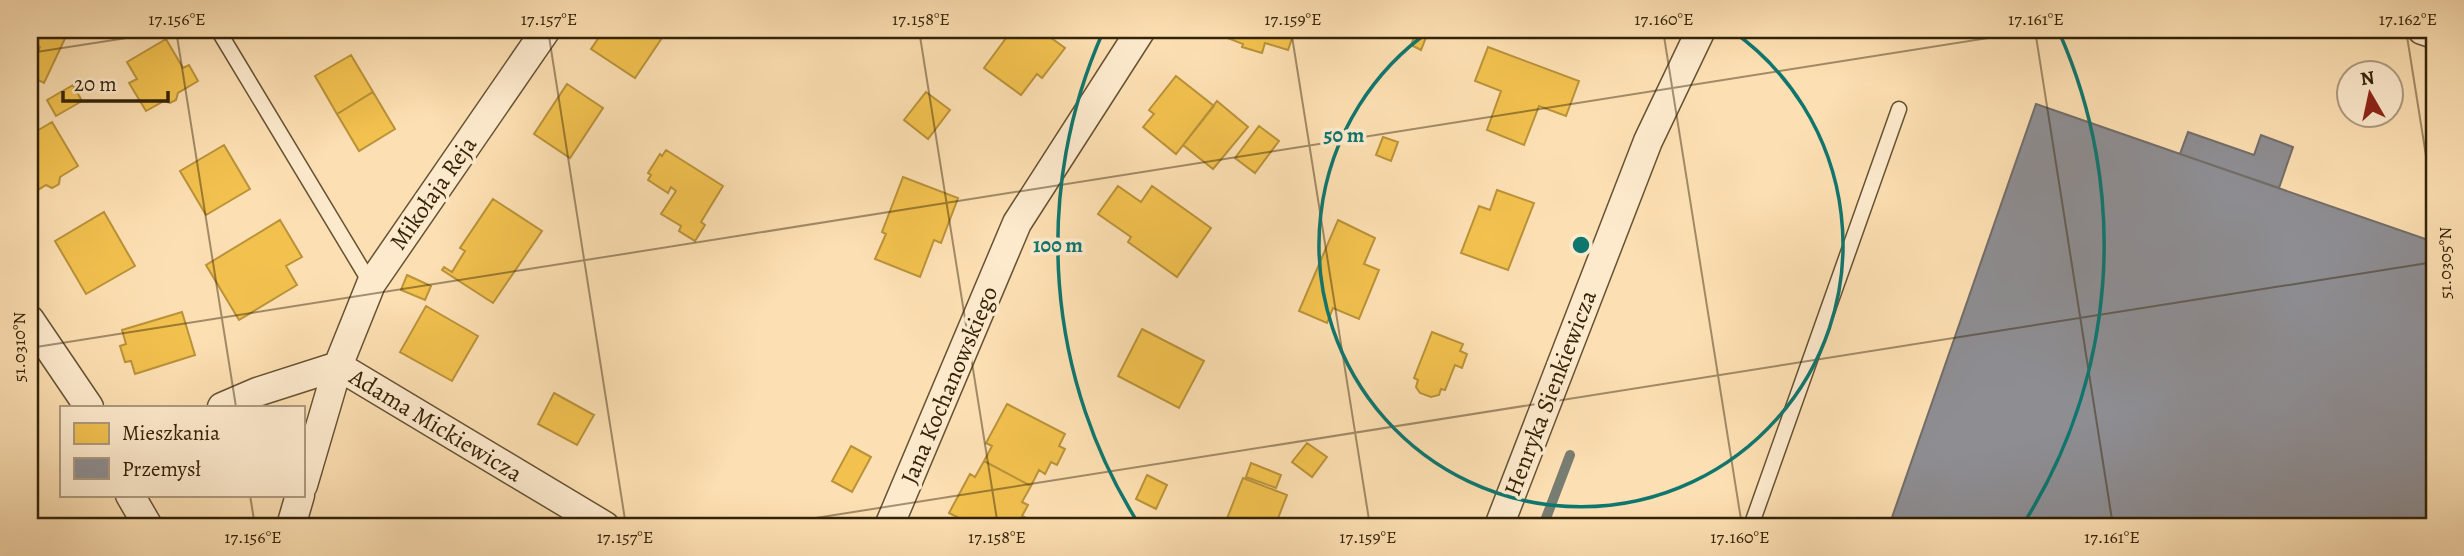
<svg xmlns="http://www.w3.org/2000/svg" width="2464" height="556" viewBox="0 0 2464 556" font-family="Alegreya,serif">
	<rect width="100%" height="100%" fill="#fcdfb2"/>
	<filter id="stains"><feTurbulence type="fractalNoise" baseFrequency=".00286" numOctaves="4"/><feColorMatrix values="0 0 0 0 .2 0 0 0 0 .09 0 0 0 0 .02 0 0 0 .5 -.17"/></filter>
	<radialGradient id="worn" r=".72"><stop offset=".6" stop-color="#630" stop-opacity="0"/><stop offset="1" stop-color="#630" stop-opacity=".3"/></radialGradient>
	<path fill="#f2c14e" stroke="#b99239" stroke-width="2" d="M30,30H69L44,83L30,76V70L40,47L30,42Z
		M604,30H662L666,32L635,78L591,49Z
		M1012,30H1040L1065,48L1042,78L1037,74L1021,95L984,68Z
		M1228,30H1295L1288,50L1265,43L1262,53L1242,47L1243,44L1225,37Z
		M1417,30H1437L1434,37L1427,35L1421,50L1411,45Z
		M166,39L183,68L189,65L198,81L178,93L176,100L170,103L164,101L146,111L129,83L137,79L127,62Z
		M1488,47L1579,81L1566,116L1539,106L1524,145L1487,130L1501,91L1475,81Z
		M351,55L373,92L337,114L315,76Z
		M1176,76L1214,106L1176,154L1143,127L1154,114L1149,110Z
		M567,84L603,108L570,158L534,134Z
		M73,85L82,101L56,116L47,100Z
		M373,92L395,129L359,151L337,114Z
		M926,92L950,110L928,139L904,120Z
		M1217,101L1248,127L1213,169L1183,145Z
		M52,122L78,166L60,177L59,184L52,188L46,185L30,195V135Z
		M1259,126L1279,141L1255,173L1235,158Z
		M1383,137L1398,142L1391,161L1376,155Z
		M224,145L250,189L206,215L180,171Z
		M666,150L723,186L701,222L705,225L695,241L679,231L681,226L661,214L676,191L671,187L668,193L648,180L651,175L648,173L660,154L662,156Z
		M903,177L958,198L941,243L934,240L920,277L875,259L886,234L882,232Z
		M1118,186L1141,202L1152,186L1211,228L1177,277L1128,242L1131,237L1098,214Z
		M1497,190L1534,203L1508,270L1461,253L1479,206L1490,210Z
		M493,199L542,231L493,303L442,270L444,267L452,272L465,251L460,248Z
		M104,212L135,266L86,294L55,241Z
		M280,220L302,257L286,266L297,285L239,320L206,265Z
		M1338,220L1375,238L1364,264L1379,270L1359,319L1333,308L1327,323L1299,311Z
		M407,275L431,286L425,300L401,290Z
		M426,306L478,336L452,381L400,352Z
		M182,312L195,355L135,374L131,361L125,362L120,346L126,344L122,330Z
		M1142,329L1204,361L1179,408L1118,376Z
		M1432,332L1463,344L1460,351L1467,354L1462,368L1455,365L1445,390L1441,389L1439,395L1431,397L1420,393L1416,387L1418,380L1414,378Z
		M554,393L594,415L577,445L538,424Z
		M1007,404L1065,434L1059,446L1065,449L1057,465L1051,462L1045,474L1039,470L1031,486L984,461L992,446L986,443Z
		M1307,443L1327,457L1312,477L1292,462Z
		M851,446L871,457L852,492L832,481Z
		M984,461L1031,486L1022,502L1028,505L1022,516L1028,519L1024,526H975L949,513L970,474L975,477Z
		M1251,463L1281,475L1276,488L1246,477Z
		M1147,475L1167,485L1156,509L1136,499Z
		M1243,478L1287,495L1275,526H1224Z"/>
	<path fill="#8d8d92" stroke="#726d69" stroke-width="2" d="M2036,104L2434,242V526H1889Z
		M2188,132L2254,155L2261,135L2293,147L2279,188L2180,154Z"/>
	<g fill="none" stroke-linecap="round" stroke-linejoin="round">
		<path stroke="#787d72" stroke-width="10" d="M30,512L39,526
			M1543,526L1570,455"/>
		<defs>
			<path id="lane" d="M218,30L371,284
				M1751,526L1899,109"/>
			<path id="street" d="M2422,30L2434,34
				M30,320L89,407
				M222,407L257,392L338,366L605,526
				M303,485L338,366L371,284L546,30
				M130,495L148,526
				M291,526L300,495
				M889,526L1017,223L1141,30
				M1499,526L1648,141L1701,30"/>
		</defs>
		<use href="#lane" stroke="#665232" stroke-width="17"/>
		<use href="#street" stroke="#665232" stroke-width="31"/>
		<use href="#lane" stroke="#fdeacd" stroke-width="14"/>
		<use href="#street" stroke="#fdeacd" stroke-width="28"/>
	</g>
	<path fill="none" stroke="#342308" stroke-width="2" stroke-opacity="0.45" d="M176,30L236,407M548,30L626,526M919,30L998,526M1291,30L1370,526M1663,30L1742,526M2035,30L2113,526M2406,30L2434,206M30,53L178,30M30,348L2039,30M250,495L255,526M765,526L2434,262"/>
	<g fill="none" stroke="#0f766e" stroke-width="3.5">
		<path d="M1731 30A262 262 0 1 1 1431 30"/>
		<path d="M1140 526A523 523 0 0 1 1103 32M2059 32A523 523 0 0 1 2022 526"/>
	</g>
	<g text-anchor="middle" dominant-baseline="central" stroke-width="7" stroke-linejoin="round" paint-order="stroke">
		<g font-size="24" fill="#342308" stroke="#fdeacd">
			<text transform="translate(433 193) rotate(-55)">Mikołaja Reja</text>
			<text transform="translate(949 385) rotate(-67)">Jana Kochanowskiego</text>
			<text transform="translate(1550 393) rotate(-69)">Henryka Sienkiewicza</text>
			<text transform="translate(436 425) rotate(31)">Adama Mickiewicza</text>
		</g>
	</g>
	<circle cx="1581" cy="245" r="10" fill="#0f766e" stroke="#fdeacd" stroke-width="3.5"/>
	<g font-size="21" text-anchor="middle" font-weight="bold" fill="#0f766e" stroke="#fdeacd" stroke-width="7" stroke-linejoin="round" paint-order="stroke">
		<text x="1344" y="142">50 m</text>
		<text x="1058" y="252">100 m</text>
	</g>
	<rect width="2464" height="556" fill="none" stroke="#fcdfb2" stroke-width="77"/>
	<rect x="60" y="406" width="245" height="91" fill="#fdeacd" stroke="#ad9a7e" stroke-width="2"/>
	<rect x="74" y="423" width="35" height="21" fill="#f2c14e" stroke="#ad9a7e" stroke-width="2"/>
	<text x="122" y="440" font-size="21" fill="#342308">Mieszkania</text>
	<rect x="74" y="458" width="35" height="21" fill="#8d8d92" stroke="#ad9a7e" stroke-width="2"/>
	<text x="122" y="476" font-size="21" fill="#342308">Przemysł</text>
	<g transform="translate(2370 94) rotate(351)"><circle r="33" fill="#fdeacd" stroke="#ad9a7e" stroke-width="2"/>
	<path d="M0-5L12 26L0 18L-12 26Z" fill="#8f2418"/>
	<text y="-10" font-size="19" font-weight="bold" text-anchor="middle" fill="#342308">N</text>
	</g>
	<path d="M63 91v10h105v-10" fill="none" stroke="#342308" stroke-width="3.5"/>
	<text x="74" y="91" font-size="21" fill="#342308" stroke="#fdeacd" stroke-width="5" paint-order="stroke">20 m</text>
	<rect x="38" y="38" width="2388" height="480" fill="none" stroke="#342308" stroke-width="2.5"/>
	<g font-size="18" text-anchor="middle" fill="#342308">
		<text x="177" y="25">17.156°E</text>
		<text x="549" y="25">17.157°E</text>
		<text x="921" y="25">17.158°E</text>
		<text x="1293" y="25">17.159°E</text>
		<text x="1664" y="25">17.160°E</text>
		<text x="2036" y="25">17.161°E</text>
		<text x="2408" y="25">17.162°E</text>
		<text transform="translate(2445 263) rotate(-90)" y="6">51.0305°N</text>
		<text transform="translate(19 347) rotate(-90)" y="6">51.0310°N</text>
		<text x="253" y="543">17.156°E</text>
		<text x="625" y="543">17.157°E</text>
		<text x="997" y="543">17.158°E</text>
		<text x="1368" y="543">17.159°E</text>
		<text x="1740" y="543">17.160°E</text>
		<text x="2112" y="543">17.161°E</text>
	</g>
	<rect width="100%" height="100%" filter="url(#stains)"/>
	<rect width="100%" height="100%" fill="url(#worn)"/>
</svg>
